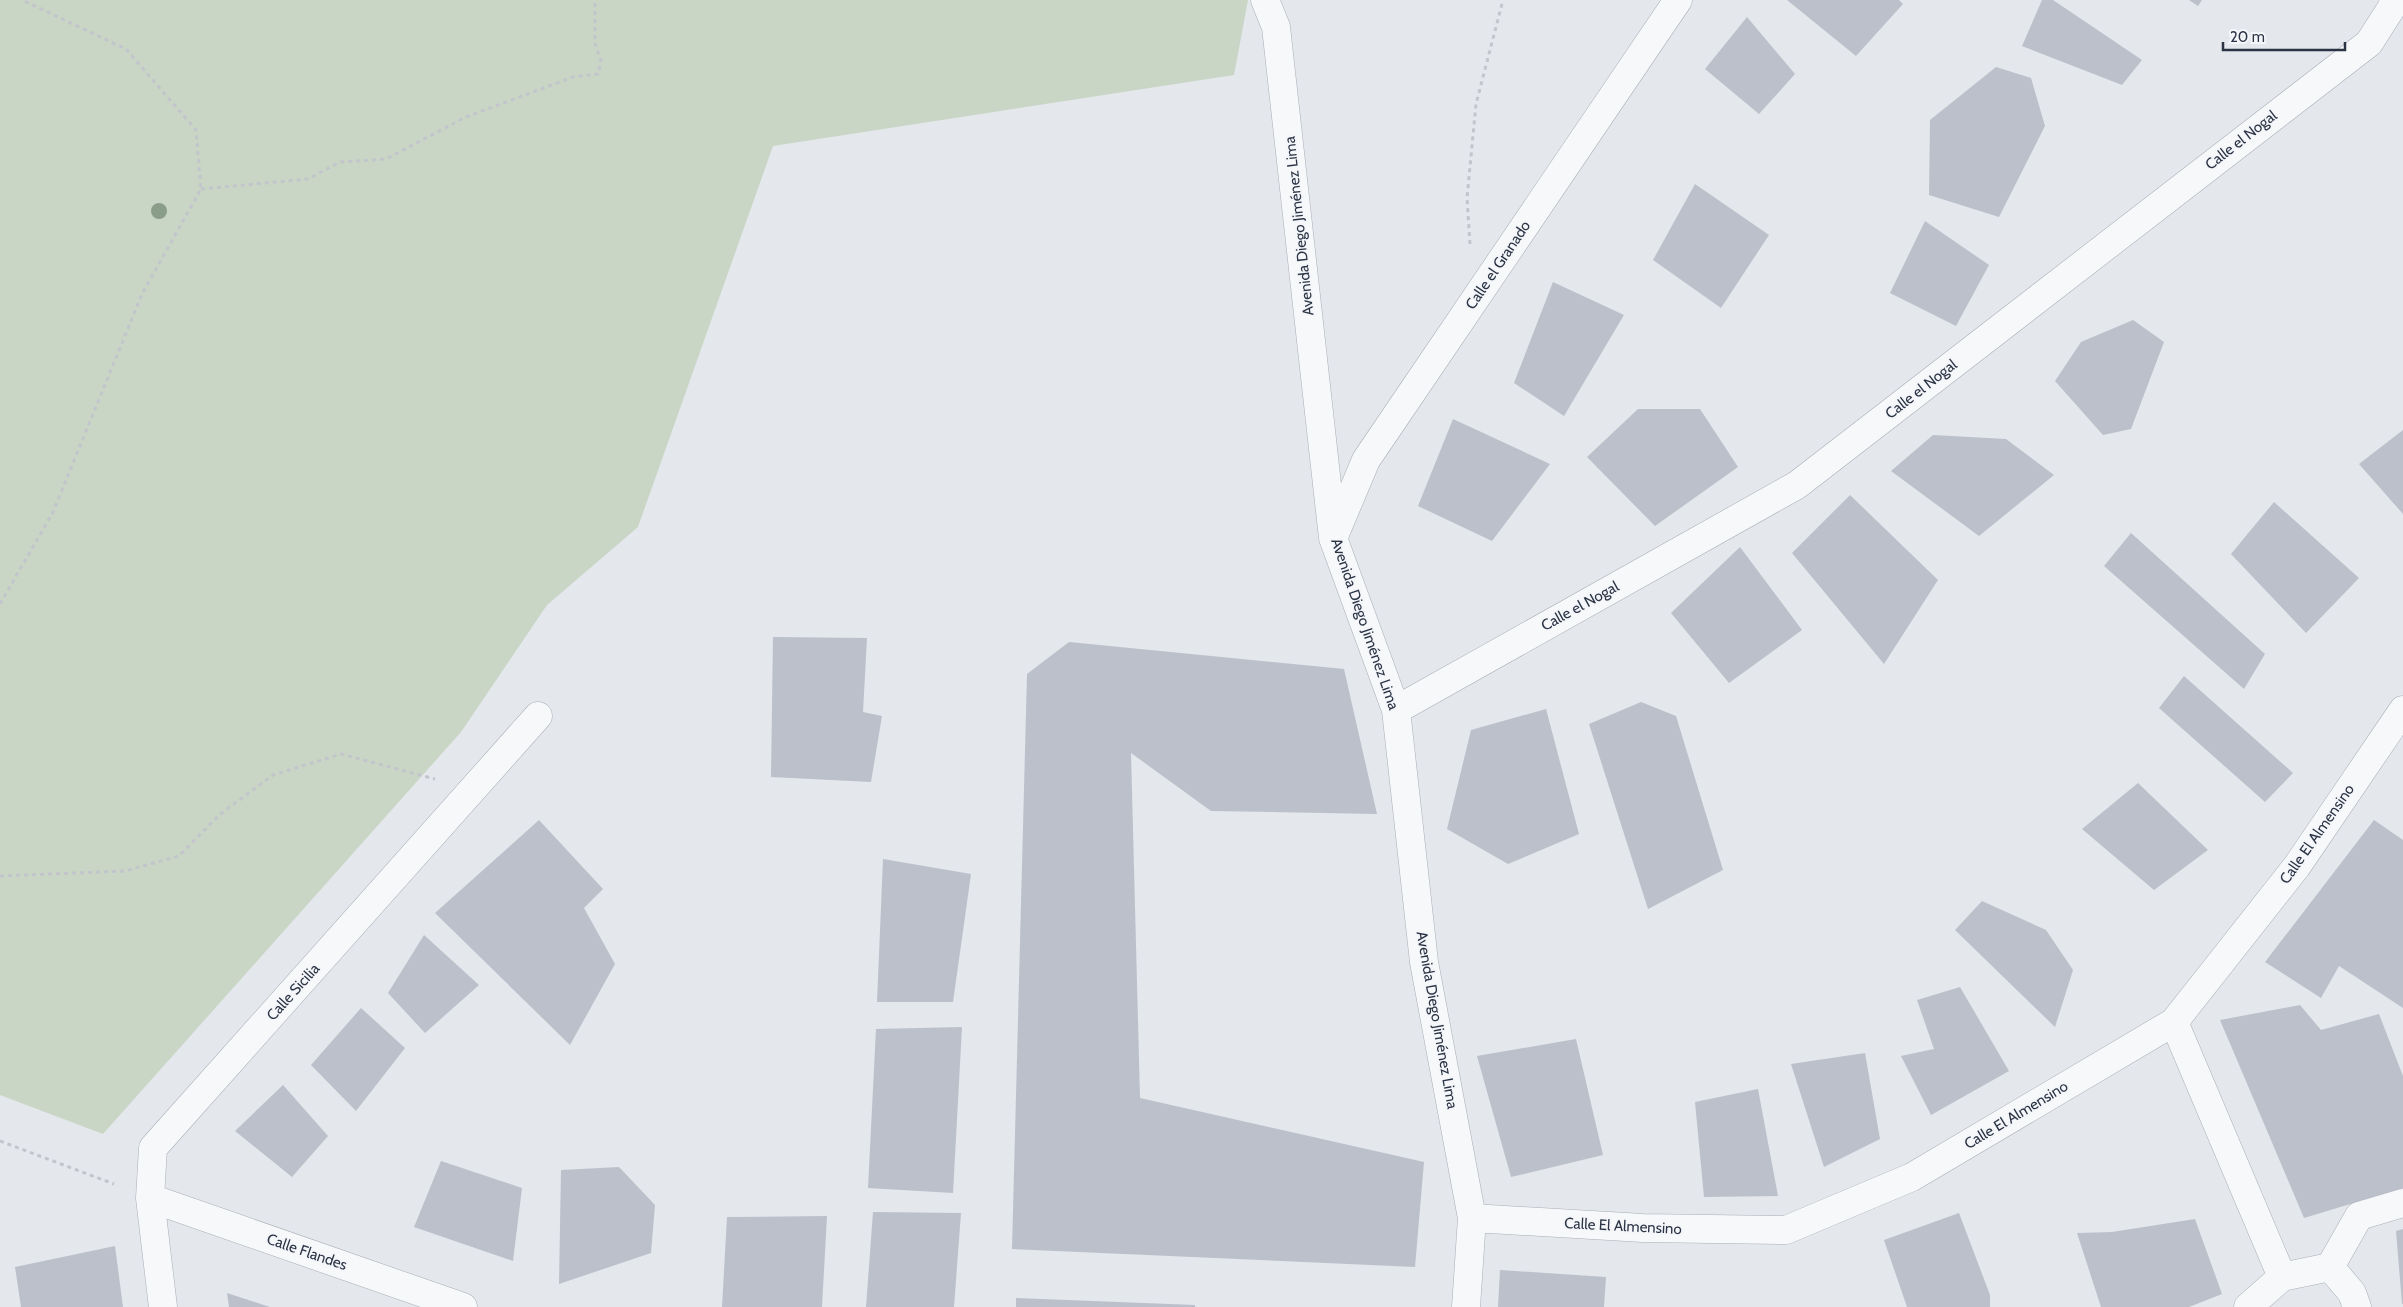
<svg xmlns="http://www.w3.org/2000/svg" width="2403" height="1307" viewBox="0 0 2403 1307" font-family="Cabin,sans-serif">
	<rect width="100%" height="100%" fill="#e4e7ec"/>
	<path fill="#c9d6c5" d="M0,0H1248L1234,75L773,146L638,527L547,605L461,732L103,1134L0,1095Z"/>
	<path fill="#bbc0ca" d="M1787,0H1899L1903,4L1856,56Z
		M2042,0H2053L2142,60L2122,85L2022,46Z
		M2189,0H2202L2198,6Z
		M1747,17L1795,74L1759,114L1705,69Z
		M1996,67L2031,78L2045,126L1999,217L1929,195L1930,120Z
		M1695,184L1769,235L1721,308L1653,260Z
		M1925,221L1989,265L1956,326L1890,293Z
		M1553,282L1624,315L1564,416L1514,383Z
		M2133,320L2164,342L2131,429L2103,435L2055,381L2081,342Z
		M1638,409H1700L1738,467L1655,526L1587,457Z
		M1453,419L1550,464L1492,541L1418,506Z
		M2403,430V514L2359,464Z
		M1933,435L2006,439L2054,475L1979,536L1891,471Z
		M1850,495L1938,580L1884,664L1792,553Z
		M2274,502L2359,578L2306,633L2231,554Z
		M2131,533L2265,654L2244,689L2104,566Z
		M1740,547L1802,630L1729,683L1671,613Z
		M773,637L867,638L863,712L882,716L871,782L771,777Z
		M1069,642L1344,669L1377,814L1211,811L1131,753L1140,1098L1424,1162L1415,1267L1012,1249L1027,674Z
		M2184,676L2293,773L2265,802L2159,708Z
		M1641,702L1676,716L1723,870L1648,909L1589,724Z
		M1546,709L1579,834L1508,864L1447,829L1471,730Z
		M2138,783L2208,850L2154,890L2082,829Z
		M539,820L603,889L584,908L615,964L570,1045L435,913Z
		M2374,820L2403,840V1008L2339,966L2321,998L2265,962Z
		M883,859L971,874L953,1002H877Z
		M1982,901L2046,930L2073,970L2055,1027L1955,930Z
		M424,935L479,985L425,1033L388,993Z
		M1960,987L2009,1071L1931,1115L1901,1056L1934,1049L1917,1000Z
		M2300,1005L2321,1030L2379,1014L2403,1076V1188L2304,1218L2220,1020Z
		M361,1008L405,1048L356,1111L311,1065Z
		M962,1027L953,1193L868,1188L876,1029Z
		M1576,1039L1603,1155L1511,1177L1477,1056Z
		M1865,1053L1880,1139L1824,1167L1791,1064Z
		M283,1085L328,1136L292,1177L235,1131Z
		M1758,1089L1778,1196L1704,1197L1695,1102Z
		M441,1161L522,1188L513,1261L414,1227Z
		M619,1167L655,1205L651,1253L559,1284L561,1170Z
		M873,1212L961,1213L954,1307H866Z
		M1959,1213L1990,1295V1307H1907L1884,1240Z
		M827,1216L822,1307H722L727,1217Z
		M2195,1219L2222,1294L2189,1307H2101L2077,1233L2112,1232Z
		M2403,1229V1304H2402L2396,1231Z
		M115,1246L123,1307H21L15,1267Z
		M1500,1270L1606,1277L1604,1307H1498Z
		M227,1293L270,1307H229Z
		M1016,1298L1195,1305V1307H1016Z"/>
	<g fill="none" stroke-linecap="round" stroke-linejoin="round">
		<defs>
			<path id="street" d="M1265,0L1276,27L1333,538L1396,710L1424,962L1472,1218L1466,1307
				M1334,536L1366,460L1678,0
				M1396,710L1797,485L2369,43L2392,7L2394,0
				M2174,1022L2282,1277
				M150,1198L463,1307
				M1472,1218L1643,1228L1786,1230L1912,1177L2174,1022L2297,866L2403,710
				M2330,1267L2359,1216L2403,1203
				M163,1307L150,1198L153,1148L538,716
				M2248,1307L2282,1277L2330,1267L2352,1293L2357,1307"/>
		</defs>
		<use href="#street" stroke="#a9aeb7" stroke-width="29"/>
		<path stroke="#c2c5cb" stroke-width="3" stroke-dasharray="4 4" stroke-linecap="butt" d="M201,189L308,179L340,162L386,159L466,117L573,77L598,74L601,61L595,44V0
			M1470,244L1467,198L1476,104L1503,0
			M0,604L53,512L142,294L201,189L196,130L126,49L22,0
			M0,876L125,871L179,856L219,815L273,775L341,754L435,779
			M0,1141L114,1184"/>
		<use href="#street" stroke="#f7f8fa" stroke-width="28"/>
	</g>
	<circle fill="#899d89" cx="159" cy="211" r="8"/>
	<g text-anchor="middle" dominant-baseline="central" stroke-width="4" stroke-linejoin="round" paint-order="stroke">
		<g font-size="15" fill="#2b3445" stroke="#f4f6f9">
			<text transform="translate(2241 140) rotate(-38)">Calle el Nogal</text>
			<text transform="translate(1299 226) rotate(-96)">Avenida Diego Jiménez Lima</text>
			<text transform="translate(1498 265) rotate(-56)">Calle el Granado</text>
			<text transform="translate(1921 389) rotate(-38)">Calle el Nogal</text>
			<text transform="translate(1580 606) rotate(-29)">Calle el Nogal</text>
			<text transform="translate(1365 624) rotate(71)">Avenida Diego Jiménez Lima</text>
			<text transform="translate(2317 834) rotate(-55)">Calle El Almensino</text>
			<text transform="translate(293 992) rotate(-48)">Calle Sicilia</text>
			<text transform="translate(1437 1020) rotate(80)">Avenida Diego Jiménez Lima</text>
			<text transform="translate(2016 1115) rotate(-31)">Calle El Almensino</text>
			<text transform="translate(1623 1226) rotate(3)">Calle El Almensino</text>
			<text transform="translate(307 1252) rotate(19)">Calle Flandes</text>
		</g>
	</g>
	<path d="M2223 42v8h122v-8" fill="none" stroke="#2b3445" stroke-width="2.5"/>
	<text x="2230" y="42" font-size="15" fill="#2b3445" stroke="#f4f6f9" stroke-width="4" paint-order="stroke">20 m</text>
</svg>
